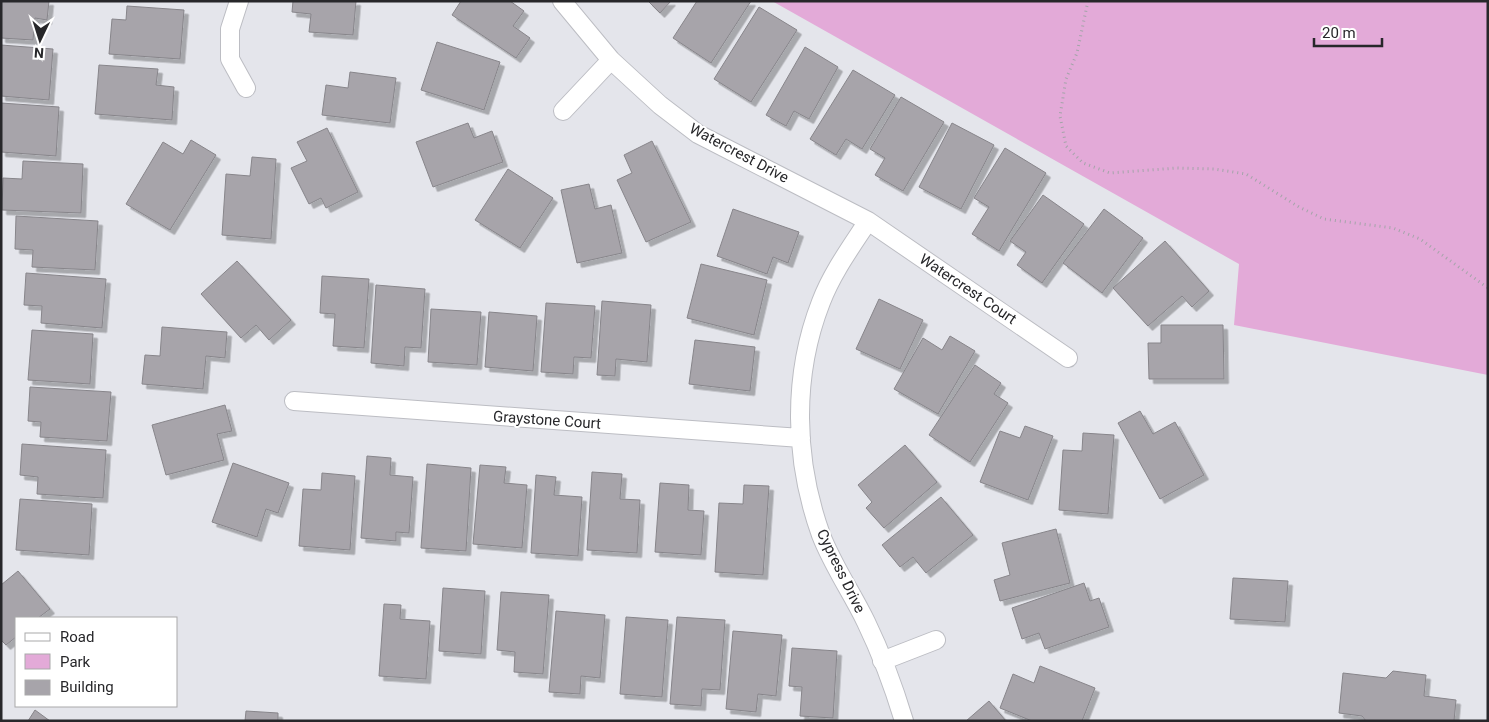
<svg xmlns="http://www.w3.org/2000/svg" width="1489" height="722" viewBox="0 0 1489 722" font-family="Roboto,sans-serif">
	<defs>
		<filter id="shadow"><feDropShadow dx="4.5" dy="4.5" stdDeviation="0" flood-color="#0004"/></filter>
	</defs>
	<rect width="100%" height="100%" fill="#e4e5eb"/>
	<path fill="#e3aad8" d="M772,1H1488V375L1234,325L1239,264Z"/>
	<path fill="#a7a4aa" stroke="#87858a" filter="url(#shadow)" d="M1,1H49L47,20L35,18L33,40L1,38Z
		M293,1H356L353,35L309,32L311,14L292,12Z
		M461,1H510L524,11L513,26L530,38L516,58L452,15Z
		M648,1H671L660,13Z
		M697,1H751L711,63L673,38Z
		M127,6L184,10L180,59L109,54L112,19L126,20Z
		M759,7L797,30L751,102L714,79Z
		M437,42L500,62L484,110L421,90Z
		M1,45L53,49L49,100L1,96Z
		M805,47L838,67L809,119L794,111L786,126L766,115Z
		M99,65L158,69L156,85L174,87L172,120L95,114Z
		M853,70L895,95L862,149L846,139L836,155L810,139Z
		M350,72L396,78L390,123L322,115L326,85L348,88Z
		M901,97L944,122L903,191L875,175L885,158L870,149Z
		M1,103L59,107L56,156L1,152Z
		M468,123L474,138L492,131L503,162L433,187L416,142Z
		M952,123L994,145L961,209L919,187Z
		M327,128L358,192L326,208L321,198L309,204L291,168L307,161L297,142Z
		M191,140L216,155L170,230L126,204L163,142L183,154Z
		M652,141L691,222L646,242L617,180L632,173L624,155Z
		M1005,148L1046,173L999,251L972,234L989,207L974,198Z
		M252,157L276,159L271,239L222,235L226,174L250,176Z
		M23,161L83,164L81,213L2,210L3,178L22,179Z
		M508,169L553,198L520,248L475,220Z
		M589,184L595,209L611,205L622,253L577,263L561,190Z
		M1043,195L1084,224L1042,283L1017,265L1026,252L1010,241Z
		M733,209L799,232L788,263L773,257L767,274L717,256Z
		M1104,209L1143,238L1102,293L1063,263Z
		M16,216L98,221L95,270L32,267L33,250L15,249Z
		M1165,241L1209,291L1192,307L1182,296L1148,326L1113,288Z
		M237,261L291,320L269,340L256,325L241,338L201,294Z
		M701,264L767,280L754,335L687,318Z
		M26,273L106,279L102,328L41,323L42,306L24,305Z
		M322,276L369,279L364,348L333,346L335,314L320,313Z
		M376,285L425,289L421,348L405,347L404,366L371,363Z
		M879,299L923,320L900,369L856,349Z
		M602,301L651,305L647,362L616,359L615,376L597,375Z
		M546,303L595,306L591,358L574,357L573,374L541,372Z
		M431,309L481,312L477,365L428,362Z
		M489,312L537,316L533,371L485,367Z
		M1161,325H1223L1224,379H1149L1148,343H1161Z
		M162,327L227,332L225,358L206,356L203,389L142,384L145,355L160,356Z
		M32,330L93,334L90,384L28,380Z
		M950,336L975,351L938,414L894,389L923,338L942,350Z
		M695,340L755,347L750,391L689,384Z
		M975,365L1001,383L994,394L1008,403L970,462L929,435Z
		M30,387L111,392L107,441L40,437L41,422L28,421Z
		M225,405L232,431L217,434L224,460L166,475L152,425Z
		M1140,411L1153,434L1175,422L1204,475L1160,499L1118,423Z
		M1025,426L1053,436L1028,500L980,482L1000,431L1020,438Z
		M1083,433L1114,435L1108,514L1059,510L1063,450L1082,451Z
		M22,444L106,450L103,498L37,494L38,477L20,475Z
		M905,445L937,482L884,528L866,508L872,502L858,485Z
		M367,456L391,458L390,475L413,477L409,533L396,532V541L361,538Z
		M233,463L289,483L278,513L266,509L257,537L212,522Z
		M427,464L471,468L466,551L421,548Z
		M480,465L506,467L504,483L527,485L522,548L473,544Z
		M592,472L622,474L620,499L640,500L637,553L587,550Z
		M322,473L355,476L350,550L299,546L303,489L321,490Z
		M536,475L556,477L554,495L582,497L578,556L531,553Z
		M660,483L689,485L688,510L704,511L701,555L655,552Z
		M744,485L769,486L763,575L715,572L719,503L743,504Z
		M941,497L973,535L926,573L913,557L900,567L882,545Z
		M20,499L92,504L89,555L16,550Z
		M1056,529L1070,583L1000,601L994,580L1010,575L1002,543Z
		M18,571L50,609L38,618H16V637L6,645L1,640V585Z
		M1233,578L1288,581L1285,622L1230,619Z
		M1084,583L1090,601L1099,598L1109,627L1045,649L1039,633L1022,639L1012,608Z
		M443,588L485,591L481,654L439,651Z
		M501,592L549,595L543,674L514,672L515,652L497,650Z
		M384,604L401,605L400,619L430,621L426,679L379,676Z
		M556,611L605,615L600,678L581,676L580,694L549,692Z
		M626,617L668,620L662,697L620,694Z
		M677,617L725,620L720,690L702,689L701,706L670,704Z
		M733,631L782,635L776,696L758,694L756,712L726,709Z
		M792,648L837,651L833,718L800,716L802,687L789,686Z
		M1040,666L1095,688L1082,721H1032L1000,708L1013,674L1034,683Z
		M1393,671L1426,675L1424,696L1456,700L1454,721H1366L1362,716L1339,713L1343,673L1386,678Z
		M989,701L1006,721H966Z
		M35,710L50,721H28Z
		M246,711L278,713V721H245Z"/>
	<g fill="none" stroke-linecap="round" stroke-linejoin="round">
		<defs>
			<path id="street" d="M239,1L230,29V59L246,88
				M562,1L611,60L660,105L698,134L868,221L1068,358
				M563,111L611,60
				M868,221C851,247 832,273 821,302C792,376 794,460 821,535C833,566 852,593 866,622C881,653 894,688 904,721
				M294,401L801,438
				M882,661L936,640"/>
		</defs>
		<use href="#street" stroke="#bcbdc3" stroke-width="20"/>
		<path stroke="#a4a4a9" stroke-width="3" stroke-dasharray="1 4" stroke-linecap="butt" d="M1088,1L1077,53L1066,79L1060,116L1066,146L1083,163L1110,173L1177,168L1214,169L1246,174L1299,207L1324,219L1393,228L1420,239L1488,288"/>
		<use href="#street" stroke="#fff" stroke-width="18"/>
	</g>
	<g text-anchor="middle" dominant-baseline="central" stroke-width="4" stroke-linejoin="round" paint-order="stroke">
		<g font-size="15" fill="#27272a" stroke="#fff">
			<text transform="translate(739 153) rotate(28)">Watercrest Drive</text>
			<text transform="translate(968 289) rotate(34)">Watercrest Court</text>
			<text transform="translate(547 420) rotate(4)">Graystone Court</text>
			<text transform="translate(841 571) rotate(64)">Cypress Drive</text>
		</g>
	</g>
	<rect width="1489" height="722" fill="none" stroke="#27272a" stroke-width="5"/>
	<rect x="15" y="617" width="162" height="90" fill="#ffffff" stroke="#a9a9aa"/>
	<rect x="25" y="633" width="25" height="8" fill="#ffffff" stroke="#a9a9aa"/>
	<text x="60" y="642" font-size="15" fill="#27272a">Road</text>
	<rect x="25" y="654" width="25" height="15" fill="#e3aad8" stroke="#a9a9aa"/>
	<text x="60" y="667" font-size="15" fill="#27272a">Park</text>
	<rect x="25" y="680" width="25" height="15" fill="#a7a4aa" stroke="#a9a9aa"/>
	<text x="60" y="692" font-size="15" fill="#27272a">Building</text>
	<g transform="translate(40 40) rotate(184)" stroke="#ffffff" stroke-width="4" paint-order="stroke">
	<path d="M0-4L9 19L0 12L-9 19Z" fill="#27272a"/>
	<text y="-8" font-size="14" font-weight="bold" text-anchor="middle" fill="#27272a">N</text>
	</g>
	<path d="M1314 38v8h68v-8" fill="none" stroke="#27272a" stroke-width="2.5"/>
	<text x="1322" y="38" font-size="15" fill="#27272a" stroke="#ffffff" stroke-width="4" paint-order="stroke">20 m</text>
</svg>
